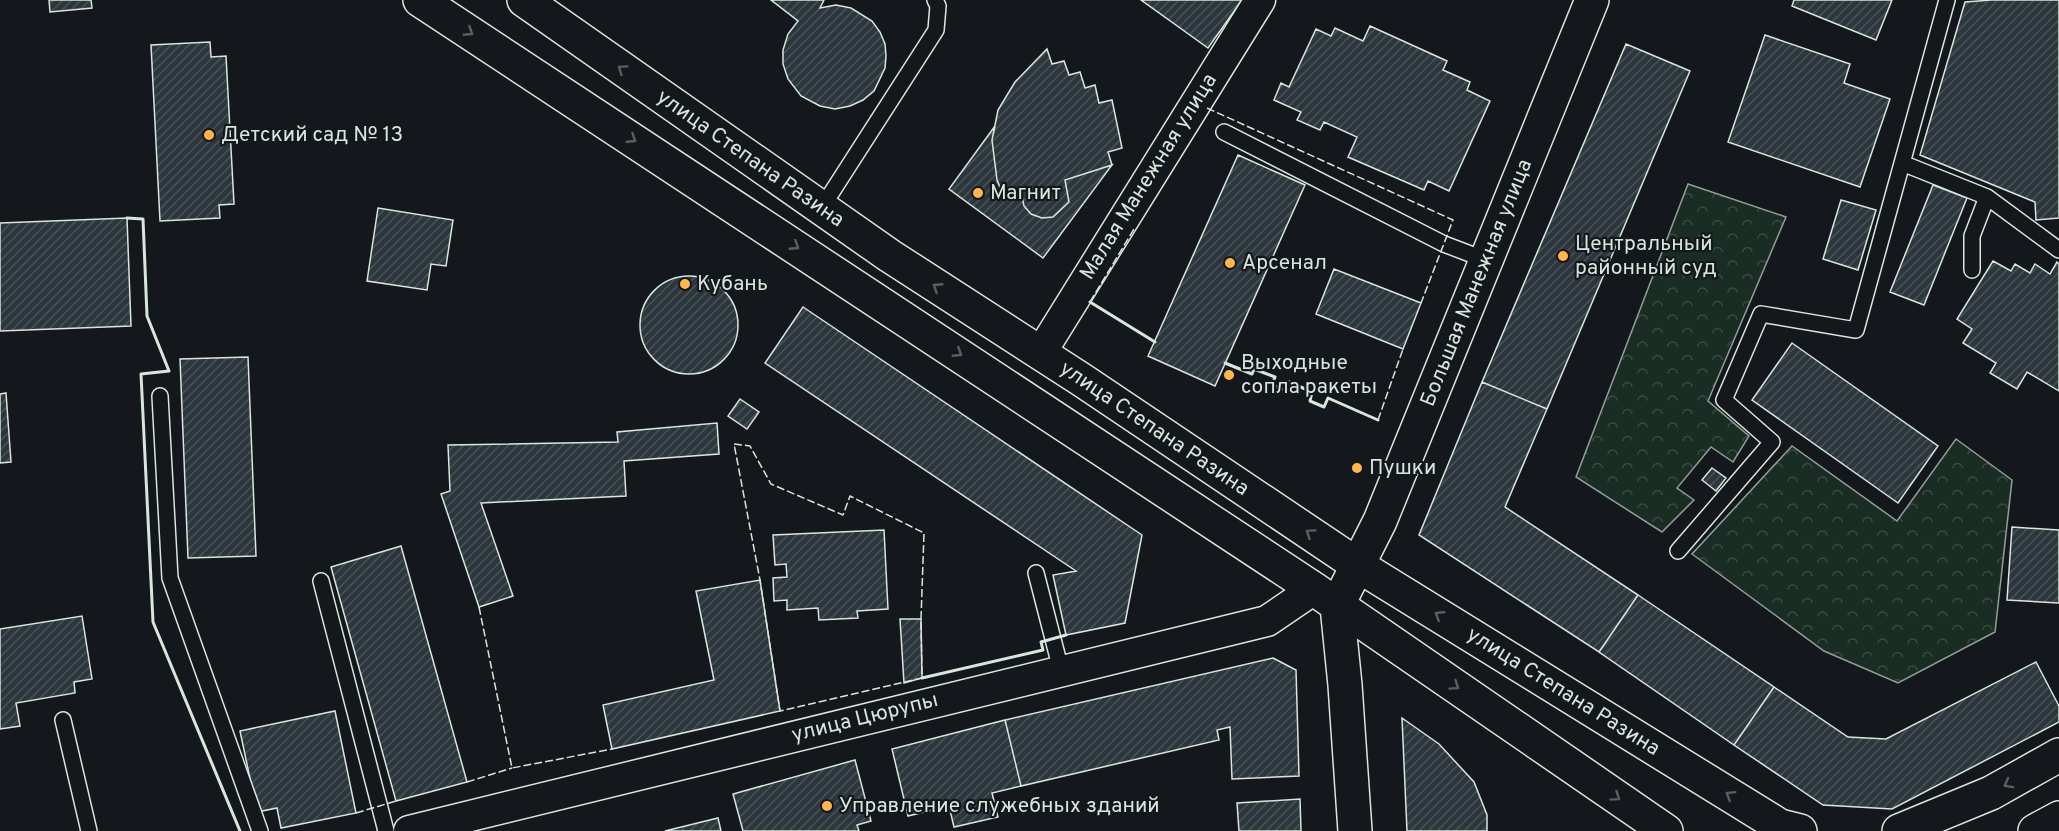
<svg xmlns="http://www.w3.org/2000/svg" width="2059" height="831" viewBox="0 0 2059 831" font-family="Overpass,sans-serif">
	<defs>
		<pattern id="forest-crowns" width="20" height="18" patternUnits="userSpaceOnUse" patternTransform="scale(1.5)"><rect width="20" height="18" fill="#1a2d24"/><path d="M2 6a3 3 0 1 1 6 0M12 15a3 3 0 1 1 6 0" fill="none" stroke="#3b4b43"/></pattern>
		<pattern id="building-hatch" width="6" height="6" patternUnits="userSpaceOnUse" patternTransform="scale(1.5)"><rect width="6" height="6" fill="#2c363c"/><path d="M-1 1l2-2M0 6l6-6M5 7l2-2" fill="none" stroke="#4a5358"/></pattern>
	</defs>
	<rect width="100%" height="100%" fill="#14181c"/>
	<path fill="url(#forest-crowns)" stroke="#939e99" stroke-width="1.5" d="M1688,184L1786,217L1708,401L1749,436L1733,462L1711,447L1677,488L1694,500L1662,532L1576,477Z
		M1956,439L2012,480L1995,632L1898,683L1824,651L1692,554L1792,446L1897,521Z"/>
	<path fill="url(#building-hatch)" stroke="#d8e6dc" stroke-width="1.5" d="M49,0H91L92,8L50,12Z
		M771,0H824L820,8L836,5L851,8L872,21L880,32L885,44L886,56L885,68L874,91L863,100L850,106L835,109L820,106L801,96L788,79L783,64V50L788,34L798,21Z
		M1141,0H1242L1208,48Z
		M1794,0H1892L1876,40L1792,6Z
		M1991,0H2059V218L2036,220L2035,202L1920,155L1965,2Z
		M1370,26L1447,61L1443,70L1470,82L1467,90L1490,101L1449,191L1428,181L1424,190L1348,157L1357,137L1324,122L1320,130L1297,120L1301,112L1274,100L1281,83L1289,87L1316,29L1331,36L1335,28L1363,41Z
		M1765,35L1850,64L1844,83L1890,99L1860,187L1728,142Z
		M210,42L211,57L226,56L234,204L219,205L220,218L160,221L151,45Z
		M1626,44L1690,71L1547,409L1482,382Z
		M1047,49L1052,64L1064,61L1069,75L1080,72L1085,88L1095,85L1099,103L1112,100L1122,148L1108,152L1112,165L1065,180L1069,202L1053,217L1042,218L1031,214L1024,206L1021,192L1010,197L1003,194L997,180L992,140L998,110L1015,82Z
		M995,126L992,140L997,180L1003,194L1010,197L1021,192L1024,206L1031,214L1042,218L1053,217L1069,202L1065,180L1112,165L1043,258L949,189Z
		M1238,155L1305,185L1215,386L1148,356Z
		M1933,185L1967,198L1924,305L1890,292Z
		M1841,200L1876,210L1858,270L1823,259Z
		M378,208L453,220L446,266L431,264L427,290L367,281Z
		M127,218L131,326L0,331V223Z
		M1993,261L2011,271L2015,264L2030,273L2035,264L2050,274L2057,262L2059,264V391L2027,372L2017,389L1990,373L1996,363L1963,343L1972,329L1957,319Z
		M1334,269L1421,303L1403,349L1316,314Z
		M640 325a49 49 0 1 1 98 0a49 49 0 1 1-98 0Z
		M803,307L1142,535L1125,623L1066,635L1053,575L1076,571L765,363Z
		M1792,343L1938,446L1898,503L1752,400Z
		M248,357L256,556L188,558L180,359Z
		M1482,382L1547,409L1505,507L1638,595L1599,652L1419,535Z
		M6,393L11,462L0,463V394Z
		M740,399L759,412L747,429L728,416Z
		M717,423L719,454L624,461L626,496L481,503L513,596L479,607L441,494L450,491L448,445L618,442L617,432Z
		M1712,468L1726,478L1716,491L1702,480Z
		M2012,527L2059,530V603L2007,600Z
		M884,530L888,609L857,611L858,618L819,620L818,608L787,610V600L774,601L773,578L787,577L786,564L775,565L773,535Z
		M401,546L467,782L396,801L331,567Z
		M760,580L780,711L612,749L603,705L714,680L696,591Z
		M1638,595L1774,687L1734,745L1599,652Z
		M82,616L92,679L74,682L75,693L16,703L20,726L0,729V629Z
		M900,619H921L922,678L904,683Z
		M1273,658L1296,670L1299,776L1232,779L1230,727L1217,730L1219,740L1021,786L1005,720Z
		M2036,662L2059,706V722L1892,809L1823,805L1734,745L1774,687L1848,737L1886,739Z
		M335,711L356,813L281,828L277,808L257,812L240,731Z
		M1402,718L1439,744L1474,782L1487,815V831H1407Z
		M1005,720L1021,786L992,793L998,817L954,827L949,806L908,816L892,749Z
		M855,760L871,821L857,825L859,831H743L733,794Z
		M1300,799L1301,831H1239L1237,803Z
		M718,818L721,831H665Z"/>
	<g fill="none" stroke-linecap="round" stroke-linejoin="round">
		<defs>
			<path id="service" d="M1224,132L1444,244L1486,260
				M1902,163L1987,197L2059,250
				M821,209L936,30L938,6L935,0
				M1972,270V236L1987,197
				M160,396L170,578L260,831
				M1678,551L1772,442L1724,400L1761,314L1856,330L1947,0
				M1036,573L1061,670
				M321,581L386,831
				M63,720L89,831"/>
			<path id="minor" d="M1040,354L1260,0
				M409,831L1267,621L1314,589"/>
			<path id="tertiary" d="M1355,831L1345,685L1337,606L1380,521L1592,0"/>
			<path id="primary" d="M420,0L1314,589L1666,831
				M524,0L890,256L1082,380L1359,566L1780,826L1800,831
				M1899,831L1991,793L2059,755
				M2035,831L2059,818"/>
		</defs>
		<use href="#service" stroke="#d8e6dc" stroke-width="18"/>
		<use href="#minor" stroke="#d8e6dc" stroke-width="33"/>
		<use href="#tertiary" stroke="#d8e6dc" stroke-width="36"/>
		<use href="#primary" stroke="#d8e6dc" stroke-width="36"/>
		<use href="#service" stroke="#14181c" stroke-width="15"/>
		<use href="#minor" stroke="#14181c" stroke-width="30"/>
		<use href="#tertiary" stroke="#14181c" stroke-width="33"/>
		<use href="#primary" stroke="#14181c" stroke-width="33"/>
		<path stroke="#d8e6dc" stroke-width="1.5" stroke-dasharray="8 3" stroke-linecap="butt" d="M1207,108L1453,220L1421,303
			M1090,302L1134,229
			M1378,420L1403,349
			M734,444L750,446L771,484L843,515L850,496L924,533L921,619L922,678L780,711L760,580Z
			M479,607L512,768L612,749
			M467,782L512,768
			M356,813L396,801"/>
		<path stroke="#d8e6dc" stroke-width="3" d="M127,218L143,219L147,316L169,371L141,374L153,622L240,831
			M1090,302L1155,342
			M1225,363L1252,374L1254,369L1275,377L1272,385L1286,390L1289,382L1312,392L1310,401L1324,407L1328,398L1378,420
			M922,678L1043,650L1041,642L1066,635"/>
	</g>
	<defs><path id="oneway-chevron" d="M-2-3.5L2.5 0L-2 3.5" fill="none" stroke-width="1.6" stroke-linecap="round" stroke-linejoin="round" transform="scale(1.5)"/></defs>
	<g stroke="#59605f">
		<use href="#oneway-chevron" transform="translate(469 32) rotate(33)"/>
		<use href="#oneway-chevron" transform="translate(622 69) rotate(-145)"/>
		<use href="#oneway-chevron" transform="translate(632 139) rotate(33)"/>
		<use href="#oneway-chevron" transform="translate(795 246) rotate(33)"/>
		<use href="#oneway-chevron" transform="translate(937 287) rotate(-147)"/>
		<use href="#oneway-chevron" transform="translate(958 353) rotate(33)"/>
		<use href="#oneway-chevron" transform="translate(1310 533) rotate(-146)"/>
		<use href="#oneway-chevron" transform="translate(1439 615) rotate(-148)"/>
		<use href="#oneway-chevron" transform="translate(1455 686) rotate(34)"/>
		<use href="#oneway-chevron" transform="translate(2008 784) rotate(151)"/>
		<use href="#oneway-chevron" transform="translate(1730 795) rotate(-148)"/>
		<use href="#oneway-chevron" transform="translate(1616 797) rotate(34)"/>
	</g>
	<g fill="#ffb74d" stroke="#14181c" stroke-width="2">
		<circle cx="209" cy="135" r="6"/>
		<circle cx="978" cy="193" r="6"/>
		<circle cx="1563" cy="256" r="6"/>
		<circle cx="1230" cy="263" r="6"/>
		<circle cx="685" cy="284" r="6"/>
		<circle cx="1229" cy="375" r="6"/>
		<circle cx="1357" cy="468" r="6"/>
		<circle cx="827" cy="806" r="6"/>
	</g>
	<g text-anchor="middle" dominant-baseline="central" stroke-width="4.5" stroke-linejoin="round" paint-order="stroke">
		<g font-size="21" fill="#d8e6dc" stroke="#14181c" text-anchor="start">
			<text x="221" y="135">Детский сад № 13</text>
			<text x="990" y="193">Магнит</text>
			<text x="1575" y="244">Центральный<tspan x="1575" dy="24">районный суд</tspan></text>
			<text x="1242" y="263">Арсенал</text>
			<text x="697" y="284">Кубань</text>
			<text x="1241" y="363">Выходные<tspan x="1241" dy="24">сопла ракеты</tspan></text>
			<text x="1369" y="468">Пушки</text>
			<text x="839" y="806">Управление служебных зданий</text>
		</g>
		<g font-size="21" fill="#d8e6dc" stroke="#14181c">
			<text transform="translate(750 159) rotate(35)">улица Степана Разина</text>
			<text transform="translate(1149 177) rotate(-58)">Малая Манежная улица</text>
			<text transform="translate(1477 283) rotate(-68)">Большая Манежная улица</text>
			<text transform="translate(1154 429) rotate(34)">улица Степана Разина</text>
			<text transform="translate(1563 692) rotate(32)">улица Степана Разина</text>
			<text transform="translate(865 718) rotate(-14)">улица Цюрупы</text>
		</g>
	</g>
</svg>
